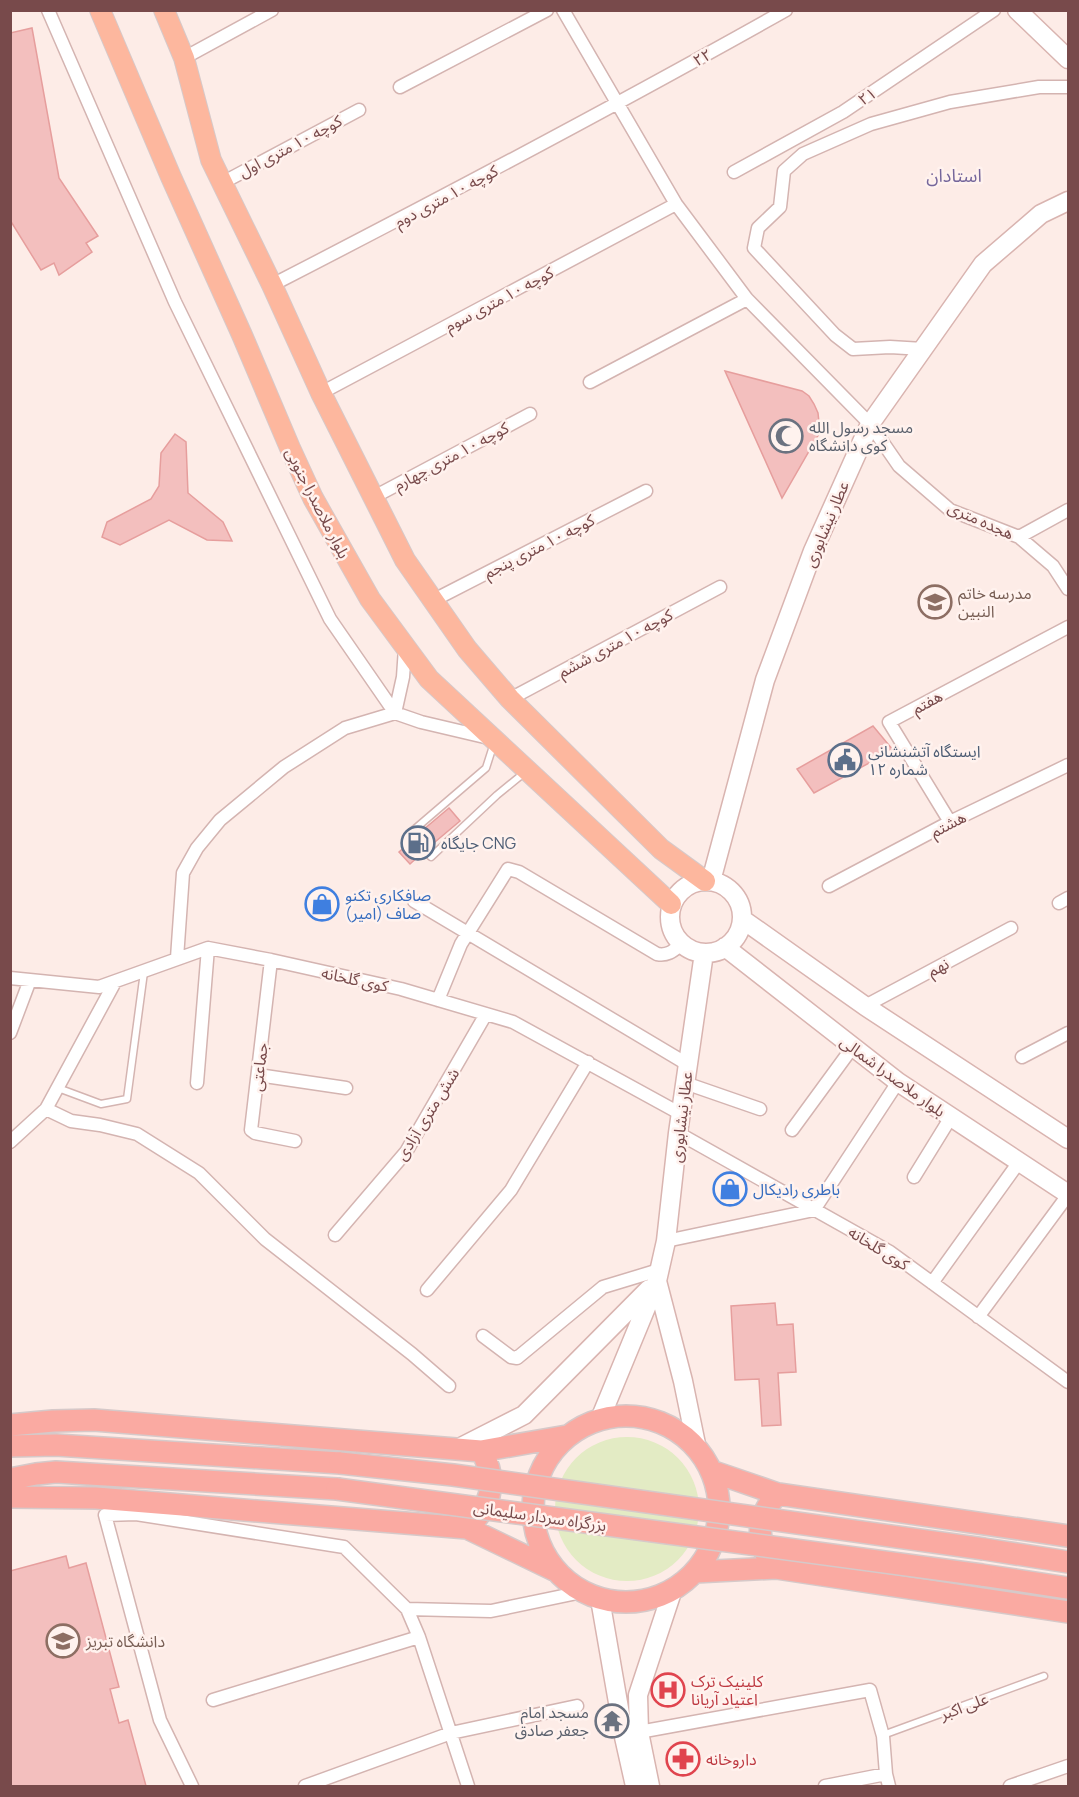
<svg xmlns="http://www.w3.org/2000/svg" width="1079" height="1797" viewBox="0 0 1079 1797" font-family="Manrope,'Noto Sans Arabic',sans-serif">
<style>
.green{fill:#e3ebc4}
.building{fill:#f3bfbe;stroke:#e69e9d;stroke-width:1.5}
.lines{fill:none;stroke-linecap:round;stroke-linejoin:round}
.service-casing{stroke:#d4b4b1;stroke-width:9}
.minor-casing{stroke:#d4b4b1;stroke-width:15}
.secondary-casing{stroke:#d9b4b0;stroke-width:21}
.primary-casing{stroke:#d6c9c9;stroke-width:22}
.trunk-casing{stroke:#d6c9c9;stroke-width:24}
.service{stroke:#fff;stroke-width:6}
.minor{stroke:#fff;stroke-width:12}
.secondary{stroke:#fff;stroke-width:18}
.primary{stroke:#fdb79e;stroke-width:20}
.trunk{stroke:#faaaa2;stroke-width:21}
.trunk-bridge-casing{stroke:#d6c9c9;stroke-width:24;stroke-linecap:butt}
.trunk-bridge{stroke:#faaaa2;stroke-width:21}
.labels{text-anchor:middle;stroke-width:5;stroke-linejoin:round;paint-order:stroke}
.street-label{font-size:16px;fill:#784a4b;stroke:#fff2ee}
.worship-label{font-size:16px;fill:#5b616d;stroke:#fff2ee;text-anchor:start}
.education-label{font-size:16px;fill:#785e54;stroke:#fff2ee;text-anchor:start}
.service-label{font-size:16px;fill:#4e5e75;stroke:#fff2ee;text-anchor:start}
.shop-label{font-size:16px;fill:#366cbe;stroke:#fff2ee;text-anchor:start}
.health-label{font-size:16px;fill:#be3a42;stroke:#fff2ee;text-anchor:start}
.neighbourhood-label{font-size:18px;fill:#75669b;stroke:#fff2ee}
</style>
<rect width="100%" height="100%" fill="#fdece7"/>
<path class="green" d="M555 1509a72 72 0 1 1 144 0a72 72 0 1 1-144 0Z"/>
<path class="building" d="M32,28l27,150 39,58 -12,7 6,9 -33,23 -5,-12 -13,7 -31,-50v-187z
M725,371l77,20 7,5 5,8 4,9 2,19 -38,66z
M175,434l11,8 2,51 35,29 9,19 -25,-1 -38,-20 -49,25 -18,-8 5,-15 44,-23 8,-13 2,-33z
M873,726l20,24 -79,43 -17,-24z
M449,808l11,13 -31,26 -12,-12z
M410,842l11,12 -11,10 -11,-12z
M775,1303l2,22 16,-1 3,48 -18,1 3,52 -19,1 -3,-47 -24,1 -4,-74z
M66,1556l3,12 17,-5 33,124 -9,2 9,34 9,-3 18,66h-136v-215z
M689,1749l8,17 -22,7 -5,-21z"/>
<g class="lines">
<g class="service-casing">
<path id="service" d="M494,743l-8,25 -77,66 22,23 66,-62 27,-22
M58,1088l43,16 26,-5 17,-127
M883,1735l161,-59"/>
</g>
<g class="minor-casing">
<path id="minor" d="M48,10l127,292 155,317 65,94 -50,15 -61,39 -64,53 -23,28 -14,25 -6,85
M563,10l113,194 71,95 123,125 29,42 51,44 69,27 34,29 15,23
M184,58l88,-48
M400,87l147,-77
M734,172l109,-60 151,-102
M222,183l137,-73
M272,285c173,-89 345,-180 514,-275
M923,349l-33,-2 -37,2 -18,-14 -81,-87 4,-20 22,-21 4,-36 19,-17 68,-30 79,-22 89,-15h29
M590,382l157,-83
M321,393l355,-189
M372,498l158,-84
M1019,537l49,-27
M432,601l214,-110
M405,648l-2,29 -8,36 26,9 68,16
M510,699l210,-112
M950,822l-61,-100 179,-95
M829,886l121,-64 118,-57
M414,901l273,163
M1059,903l9,-5
M271,960l-20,170 4,3 40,8
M10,978l89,9 109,-39 63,12 130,29 112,33 168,92
M438,1000l23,-56 47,-75 11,3 138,82c11,2 16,-3 25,-10
M865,1006l146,-78
M10,1033l20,-53
M1022,1057l46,-24
M258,1075l88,13
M197,1083l11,-135
M685,1083l75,26
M46,1109l25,12 29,4 37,9 62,39 66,66 147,115 37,32
M792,1130l60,-82
M678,1133l212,119 178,130
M10,1142l36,-33 69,-127
M914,1177l37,-60
M335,1235l71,-83 80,-138
M666,1241l148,-31 84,-128
M932,1283l87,-121
M427,1290l84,-100 77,-128
M978,1317l90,-122
M483,1336l28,21 6,1 86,-71 56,-17
M407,1609l12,28 49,149
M213,1700l206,-63
M639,1732l231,-42 13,46 3,38 3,12
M192,1786l-32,-66 -55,-205 31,-1 208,33 63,62 84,2 91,-19
M305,1786l146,-53 126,-27
M825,1786l61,-12
M1010,1786l58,-20"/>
</g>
<g class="secondary-casing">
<path id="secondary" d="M1017,10l51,49
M670 917a36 36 0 1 1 72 0a36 36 0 1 1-72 0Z
M711,881l54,-201 48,-129 57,-127 113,-160 58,-50 27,-13
M742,919l123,87 203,133
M725,947l173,135 170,112
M657,1281l26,100 14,68
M600,1419l57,-138 9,-40 12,-108 26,-180
M459,1448l65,-33 125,-126
M600,1599l24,138 11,49
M650,1786l-11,-54 -1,-37 35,-106"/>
</g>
<g class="primary-casing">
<path id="primary" d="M100,10l71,167 71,158 48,113 23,50 57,101 59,80 242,225
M164,10l20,48 27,102 61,125 49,108 84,167 62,89 43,50 151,150 44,32"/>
</g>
<g class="trunk-casing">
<path id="trunk" d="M533 1509a93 93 0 1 1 186 0a93 93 0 1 1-186 0Z
M10,1425l43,-4 41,-1 387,31 86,-15
M10,1446l46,-1 284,18
M711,1471l67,23 290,42
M10,1479l26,-5 20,-2 281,17
M10,1497l86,1 371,30 87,42
M474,1521c20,-21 22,-46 7,-70
M984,1549l84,13
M770,1560c-16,-22 -11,-48 8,-66
M695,1572l81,-4 292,44
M982,1575l86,13"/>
</g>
<use href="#service" class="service"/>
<use href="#minor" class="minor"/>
<use href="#secondary" class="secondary"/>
<use href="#primary" class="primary"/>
<use href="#trunk" class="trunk"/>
<g class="trunk-bridge-casing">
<path id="trunk-bridge" d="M340,1463l113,12 531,74
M337,1489l645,86"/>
</g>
<use href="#trunk-bridge" class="trunk-bridge"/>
</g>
<defs>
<g id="mosque-ring" transform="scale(1.725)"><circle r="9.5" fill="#fff2ee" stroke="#6b7280" stroke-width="1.5"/><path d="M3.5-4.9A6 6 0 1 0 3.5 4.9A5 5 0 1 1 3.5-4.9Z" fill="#6b7280"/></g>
<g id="school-ring" transform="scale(1.725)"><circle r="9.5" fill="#fff2ee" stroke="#8d6e63" stroke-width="1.5"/><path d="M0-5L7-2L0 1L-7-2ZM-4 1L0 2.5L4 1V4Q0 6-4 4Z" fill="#8d6e63"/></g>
<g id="civic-ring" transform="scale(1.725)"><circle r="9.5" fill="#fff2ee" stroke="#5c6f8a" stroke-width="1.5"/><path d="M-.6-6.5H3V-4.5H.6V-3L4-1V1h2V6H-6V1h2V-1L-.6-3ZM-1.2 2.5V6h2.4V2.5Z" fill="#5c6f8a"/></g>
<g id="fuel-ring" transform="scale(1.725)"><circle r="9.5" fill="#fff2ee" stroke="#5c6f8a" stroke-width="1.5"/><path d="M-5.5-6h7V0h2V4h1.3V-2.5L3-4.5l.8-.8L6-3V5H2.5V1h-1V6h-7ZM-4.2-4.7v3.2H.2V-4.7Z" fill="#5c6f8a"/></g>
<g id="shop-ring" transform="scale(1.725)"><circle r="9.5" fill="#fff2ee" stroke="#3f7fe0" stroke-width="1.5"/><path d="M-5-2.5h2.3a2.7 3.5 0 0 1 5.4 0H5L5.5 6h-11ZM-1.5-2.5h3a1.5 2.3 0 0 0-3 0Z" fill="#3f7fe0"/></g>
<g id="university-ring" transform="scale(1.725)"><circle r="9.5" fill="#fff2ee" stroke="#8d6e63" stroke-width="1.5"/><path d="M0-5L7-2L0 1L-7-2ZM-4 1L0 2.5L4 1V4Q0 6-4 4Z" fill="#8d6e63"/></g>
<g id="hospital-ring" transform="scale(1.725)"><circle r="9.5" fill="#fff2ee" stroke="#e0444e" stroke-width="1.5"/><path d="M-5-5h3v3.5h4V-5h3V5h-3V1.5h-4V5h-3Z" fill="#e0444e"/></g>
<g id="temple-ring" transform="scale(1.725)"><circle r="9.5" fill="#fff2ee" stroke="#6b7280" stroke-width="1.5"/><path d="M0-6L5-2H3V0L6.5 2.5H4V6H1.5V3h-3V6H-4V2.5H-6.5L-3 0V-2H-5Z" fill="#6b7280"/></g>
<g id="pharmacy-ring" transform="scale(1.725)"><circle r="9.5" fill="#fff2ee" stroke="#e0444e" stroke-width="1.5"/><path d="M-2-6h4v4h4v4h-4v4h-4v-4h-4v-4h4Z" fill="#e0444e"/></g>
</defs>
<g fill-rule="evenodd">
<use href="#mosque-ring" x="786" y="436"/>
<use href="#school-ring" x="935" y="602"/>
<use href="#civic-ring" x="845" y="760"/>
<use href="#fuel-ring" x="418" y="843"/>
<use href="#shop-ring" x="322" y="904"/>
<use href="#shop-ring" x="730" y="1189"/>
<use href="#university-ring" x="63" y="1641"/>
<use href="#hospital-ring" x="668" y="1690"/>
<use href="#temple-ring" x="612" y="1721"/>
<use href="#pharmacy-ring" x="683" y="1759"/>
</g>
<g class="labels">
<g class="street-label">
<text transform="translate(702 57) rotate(-29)" y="6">۲۲</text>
<text transform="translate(867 96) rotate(-34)" y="6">۲۱</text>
<text transform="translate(290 146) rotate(-28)" y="6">کوچه ۱۰ متری اول</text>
<text transform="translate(446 196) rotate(-28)" y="6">کوچه ۱۰ متری دوم</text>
<text transform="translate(499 299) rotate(-28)" y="6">کوچه ۱۰ متری سوم</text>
<text transform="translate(451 456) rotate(-28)" y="6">کوچه ۱۰ متری چهارم</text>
<text transform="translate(318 503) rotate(63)" y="6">بلوار ملاصدرا جنوبی</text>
<text transform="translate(981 520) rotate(24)" y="6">هجده متری</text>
<text transform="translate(826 524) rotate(-67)" y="6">عطار نیشابوری</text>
<text transform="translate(539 546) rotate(-27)" y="6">کوچه ۱۰ متری پنجم</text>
<text transform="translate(615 643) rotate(-28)" y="6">کوچه ۱۰ متری ششم</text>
<text transform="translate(927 702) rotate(-28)" y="6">هفتم</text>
<text transform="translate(948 824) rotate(-27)" y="6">هشتم</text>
<text transform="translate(938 967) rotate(-28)" y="6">نهم</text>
<text transform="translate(355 979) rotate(12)" y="6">کوی گلخانه</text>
<text transform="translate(259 1067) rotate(-83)" y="6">جماعتی</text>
<text transform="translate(893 1076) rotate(36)" y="6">بلوار ملاصدرا شمالی</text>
<text transform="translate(427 1114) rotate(-58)" y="6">شش متری آزادی</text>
<text transform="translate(681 1117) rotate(-83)" y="6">عطار نیشابوری</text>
<text transform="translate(879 1248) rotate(32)" y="6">کوی گلخانه</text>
<text transform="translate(540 1516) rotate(8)" y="6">بزرگراه سردار سلیمانی</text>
<text transform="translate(964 1706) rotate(-20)" y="6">علی اکبر</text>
</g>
<g class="worship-label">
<text x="809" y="433">مسجد رسول الله<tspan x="809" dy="18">کوی دانشگاه</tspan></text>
<text x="589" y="1718" text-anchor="end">مسجد امام<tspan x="589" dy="18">جعفر صادق</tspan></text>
</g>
<g class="education-label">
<text x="958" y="599">مدرسه خاتم<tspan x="958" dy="18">النبین</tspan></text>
<text x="86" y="1647">دانشگاه تبریز</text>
</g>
<g class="service-label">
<text x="868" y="757">ایستگاه آتشنشانی<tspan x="868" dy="18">شماره ۱۲</tspan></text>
<text x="441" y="849">جایگاه CNG</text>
</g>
<g class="shop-label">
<text x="345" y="901">صافکاری تکنو<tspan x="345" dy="18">صاف (امیر)</tspan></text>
<text x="753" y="1195">باطری رادیکال</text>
</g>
<g class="health-label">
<text x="691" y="1687">کلینیک ترک<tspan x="691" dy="18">اعتیاد آریانا</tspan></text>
<text x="706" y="1765">داروخانه</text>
</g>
<g class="neighbourhood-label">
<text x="954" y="182">استادان</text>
</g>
</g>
<rect width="1079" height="1797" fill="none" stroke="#784a4b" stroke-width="24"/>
</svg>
